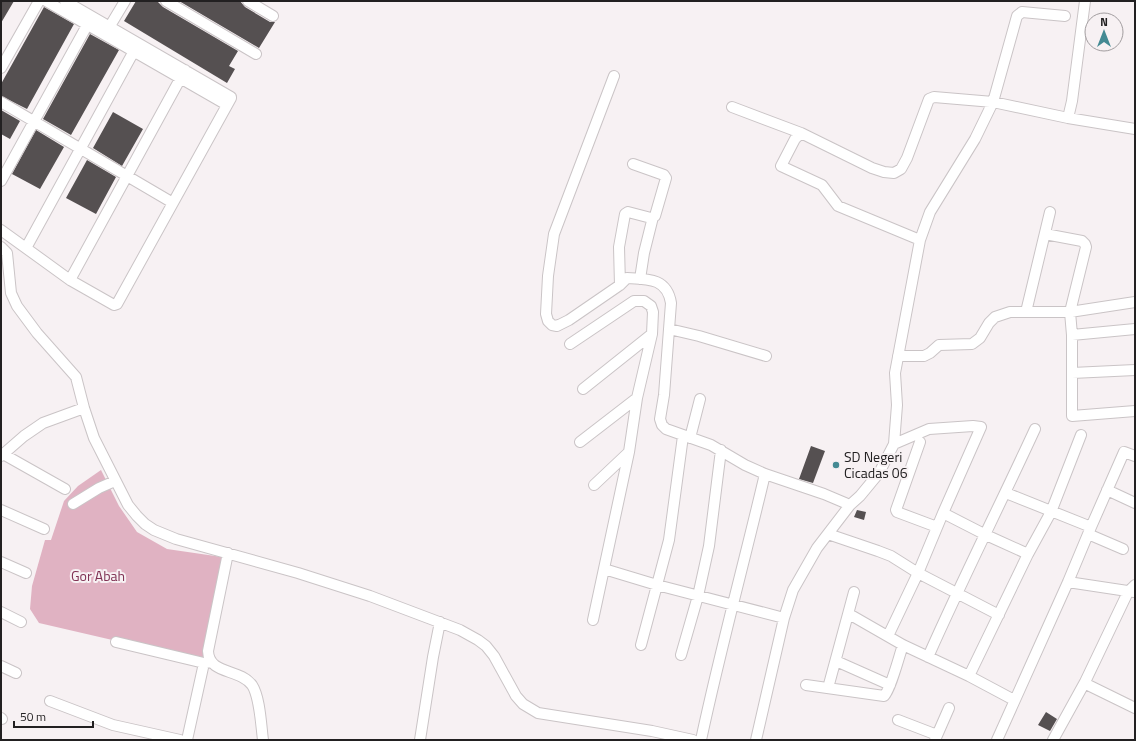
<svg xmlns="http://www.w3.org/2000/svg" width="1136" height="741" viewBox="0 0 1136 741" font-family="'Titillium Web',sans-serif">
<style>
.green{fill:#e0b2c2}
.building{fill:#555051}
.lines{fill:none;stroke-linecap:round;stroke-linejoin:round}
.minor-casing{stroke:#cac4c6;stroke-width:12}
.minor{stroke:#fff;stroke-width:10}
.poi-dot{fill:#448a93;stroke:#f7f1f3;stroke-width:1.5}
.labels{text-anchor:middle;stroke-width:4;stroke-linejoin:round;paint-order:stroke}
.poi-label{font-size:14px;fill:#222021;stroke:#f7f1f3;text-anchor:start}
.park-label{font-size:14px;fill:#7f3153;stroke:#f7f1f3}
</style>
<rect width="100%" height="100%" fill="#f7f1f3"/>
<path class="green" d="M101,470l18,36 18,26 30,17 55,8 -19,104 -164,-38 -9,-14 2,-23 13,-46h6l13,-39 14,-15z"/>
<path class="building" d="M1,1h13l-13,22z
M136,1h21l6,6 75,44 -9,15 6,3 -8,14 -103,-62z
M179,1h61l5,6 25,15h5l-16,26z
M44,7l30,17 -47,85 -26,-13v-12z
M90,34l29,16 -48,85 -28,-16z
M1,110l19,11 -10,18 -9,-5z
M113,112l30,17 -21,37 -29,-18z
M36,130l28,17 -24,42 -28,-15z
M87,160l29,17 -20,37 -30,-16z
M811,446l14,5 -12,32 -14,-4z
M857,510l9,2 -2,8 -10,-3z
M1046,712l11,7 -7,12 -12,-6z"/>
<g class="lines">
<g class="minor-casing">
<path id="minor" d="M46,1l181,104
M166,1l90,53
M248,1l25,15
M107,31l18,-30
M1,68l38,-67
M614,76l-60,158 -6,42 -2,38 2,7 4,4 5,1 12,-6 51,-35 7,-7c21,1 40,0 44,25l-7,92 -4,24 2,6 4,4 45,16 34,20 20,9 59,20 26,11
M1,102l172,101
M732,107l69,26 71,35 12,4 10,1 7,-4 6,-11 22,-59 5,-2 59,5 24,-86 5,-4 43,4
M1068,118l4,-17 13,-100
M801,133l-6,6 -14,27 41,19 16,21 82,34
M1,181l89,-161
M1,230l69,50 44,25 3,-1 114,-206v-1l-166,-96
M1045,234l37,7 3,3 1,3 -16,65 2,23v81l63,-5
M1,247l6,6 4,40 6,13 20,27 39,44 8,31 10,30 34,67 9,11 8,8 9,6 22,9 122,34 72,23 90,34 18,10 8,6 8,10 22,40 7,8 15,9 114,18 41,9
M26,248l108,-197
M640,279l4,-26 9,-36
M70,280l115,-210
M620,285l-1,-38 6,-33 3,-2 23,6 4,-2 11,-38 -2,-3 -31,-11
M1026,312l24,-100
M669,329l30,7 67,20
M1072,335l63,-6
M570,344l64,-43h10l7,5 2,6 -1,22 -15,64 -8,54 -36,168
M898,356h26l6,-3 9,-8 33,-1 8,-6 9,-15 6,-6 15,-5h60l65,-10
M1072,373l63,-3
M583,389l69,-55
M690,438l10,-39
M580,442l57,-44
M920,442l-24,68 1,2 40,15
M3,454l62,35
M1,456l23,-20 19,-13 41,-15
M594,485l35,-33
M1107,490l28,13
M1006,493l85,34
M73,504l26,-16 16,-7
M1,510l43,19
M943,513l43,22 42,19
M828,534l50,17 13,5 27,17 81,42
M1088,534l35,15
M228,553l-20,98c1,24 31,17 44,34 8,12 9,40 11,55
M1,562l25,11
M604,569l53,16 127,33
M1068,582l66,10
M1135,585l-7,7 -43,90 3,3 47,23
M1,612l20,10
M849,614l54,31 66,31 45,24
M888,636l30,-63 25,-60 38,-86 -8,-1 -44,3 -35,15
M116,642l88,21 7,-1
M641,645l28,-105 14,-104
M681,655l17,-59 11,-50 12,-96
M928,657c34,-77 72,-152 107,-228
M836,661l54,24
M1,666l15,7
M969,676l59,-122 23,-42 30,-77
M806,685l78,11c7,-7 15,-40 19,-51
M828,688l26,-96
M50,701l63,24 67,15
M1,718l1,1
M898,720l39,15
M187,740l17,-77
M420,740l13,-83 7,-35
M701,740c19,-89 43,-177 64,-266
M756,740l28,-122 9,-28 24,-42 33,-43 10,-9 19,-23 15,-29 3,-39 -2,-32 25,-133 10,-28 45,-73 18,-37 75,16 67,11
M935,740l14,-32
M997,740l71,-158 23,-55 33,-75 11,4
M1053,740l32,-58"/>
</g>
<use href="#minor" class="minor"/>
</g>
<circle class="poi-dot" cx="836" cy="465" r="4"/>
<g class="labels">
<g class="poi-label">
<text x="844" y="462">SD Negeri<tspan x="844" dy="16">Cicadas 06</tspan></text>
</g>
<g class="park-label">
<text x="98" y="581">Gor Abah</text>
</g>
</g>
<rect width="1136" height="741" fill="none" stroke="#222021" stroke-width="4"/>
<g transform="translate(1104 32)"><circle r="19" fill="#f7f1f3" stroke="#a29d9f"/>
<path d="M0-3L7 15L0 10L-7 15Z" fill="#448a93"/>
<text y="-6" font-size="11" font-weight="bold" text-anchor="middle" fill="#222021">N</text>
</g>
<path d="M14 721v6h79v-6" fill="none" stroke="#222021" stroke-width="2"/>
<text x="20" y="721" font-size="12" fill="#222021" stroke="#f7f1f3" stroke-width="3" paint-order="stroke">50 m</text>
</svg>
